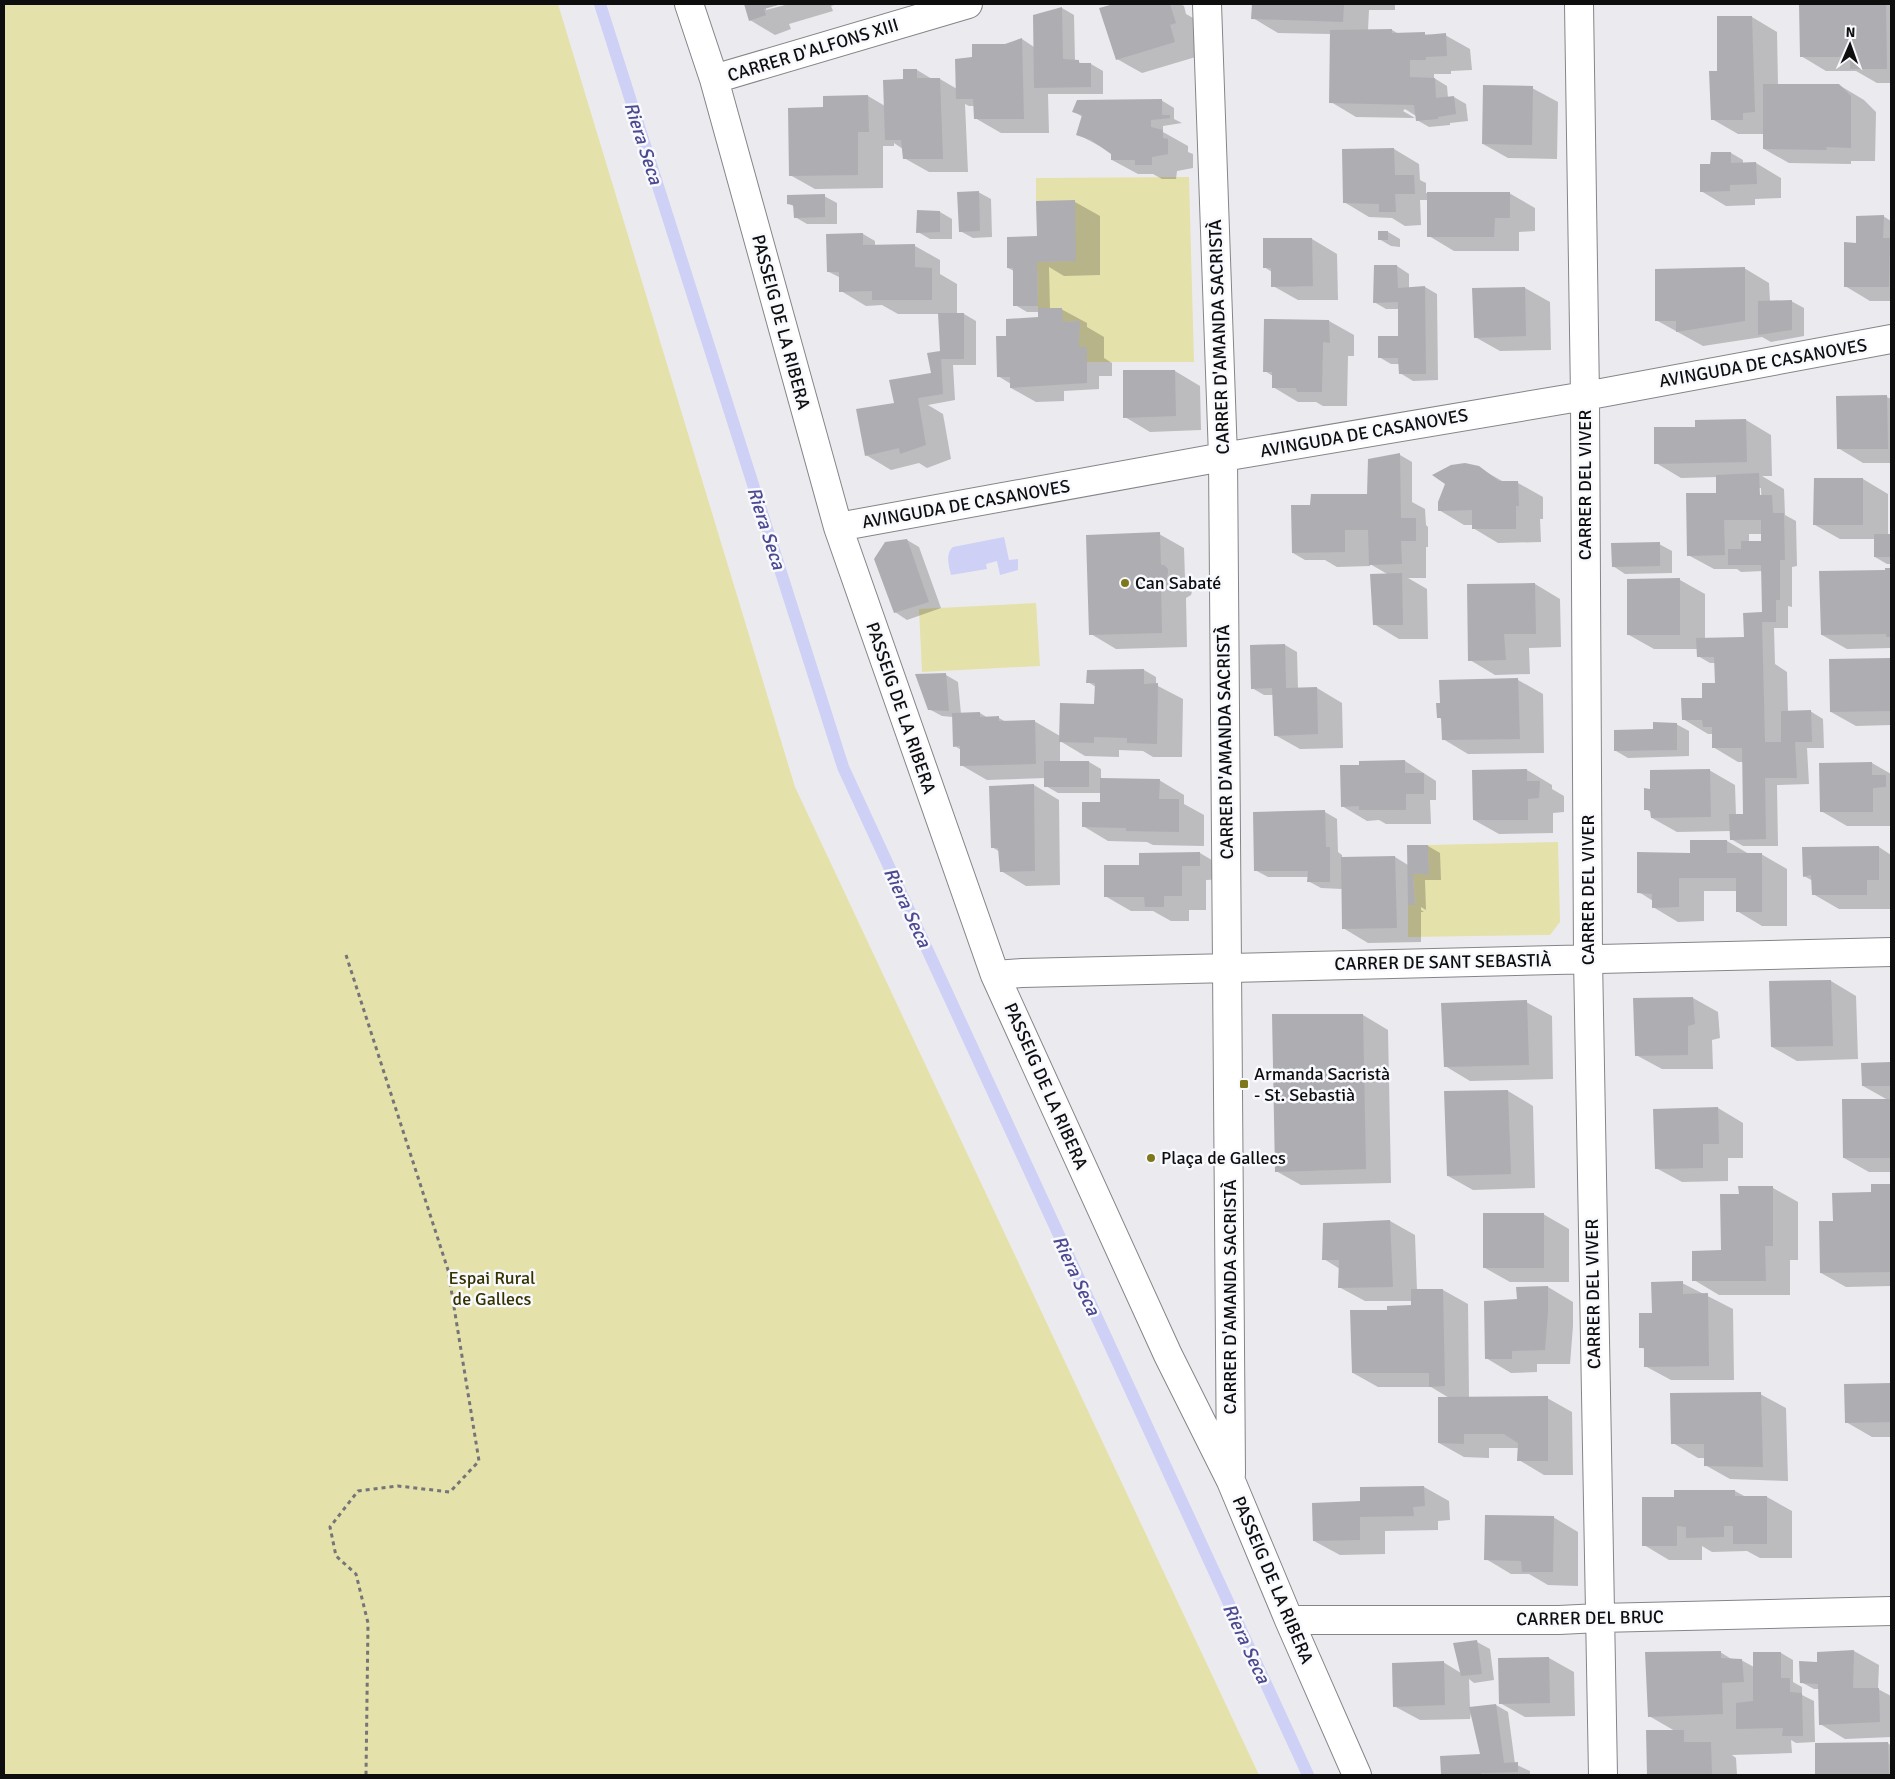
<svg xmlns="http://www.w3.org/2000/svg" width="1895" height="1779" viewBox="0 0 1895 1779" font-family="Signika,sans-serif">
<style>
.green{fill:#e4e1aa}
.water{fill:#ced0f5}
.shadow{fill:#0003;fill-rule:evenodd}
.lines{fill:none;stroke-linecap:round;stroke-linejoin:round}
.stream{stroke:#ced0f5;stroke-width:12}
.building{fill:#aeaeb2}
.minor-casing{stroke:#858589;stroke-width:30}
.path{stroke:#757578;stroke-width:3;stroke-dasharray:4 4;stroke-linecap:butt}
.minor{stroke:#fff;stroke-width:28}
.poi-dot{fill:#7e781d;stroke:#f8f9fd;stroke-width:2}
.labels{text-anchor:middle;stroke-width:5;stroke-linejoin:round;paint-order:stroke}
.street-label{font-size:18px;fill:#0e0e0f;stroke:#f8f9fd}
.poi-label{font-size:18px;fill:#0e0e0f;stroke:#f8f9fd;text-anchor:start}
.park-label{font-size:18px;fill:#363200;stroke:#f8f9fd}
.water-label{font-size:19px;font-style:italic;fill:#4d4991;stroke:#f8f9fd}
</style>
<rect width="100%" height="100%" fill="#ebebef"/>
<path class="green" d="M4,4h554l237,783 464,988h-1255z
M1189,177l5,185h-107v-15h-8v-26l-16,1 -2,-14h-23l-1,-46 38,-1v-60h-39v-23z
M1036,603l4,63 -118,6 -3,-63z
M1558,842l2,80 -10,13 -142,2v-32h7l-2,-31 16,-1 -1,-28z"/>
<path class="water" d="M1004,537l5,23 9,-1v11l-18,5 -3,-14 -11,3 1,5 -36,6c-2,-10 -6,-21 2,-28z"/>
<path class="shadow" d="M745,4h35l-14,4v2l23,-6h48l-6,2 2,5 -44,13 2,5 -16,6 -25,-15z
M1118,4h62l4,2 2,8 9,5 6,18 -7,2 5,17 -57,17 -25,-14 -17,-50z
M1253,4h142v6h-26l-1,20h24l7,4 46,1 25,14 2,21 -21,1v3h-17v4l13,8 1,12 6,-1 12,7 2,17 -18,2v2l-21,2 -12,-7 -1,-4 -11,-7 -2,2 12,7 -59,-1 -25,-15v-68l-53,-1 -25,-15z
M1800,4h88l3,2v77h-14l-21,-12h-30l-25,-15z
M1062,8l12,7 1,46 9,3h7l12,7v23h-55l1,39h-48l-26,-15v-12h-6l-4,-2 3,68h-39l-25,-14 -1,-9 -9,-6v3h-11v42l-68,1 -25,-14 34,-67 44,-12 17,10 20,-25 12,-11 15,9h8l17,10 15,-30 50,-20 12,8z
M1752,17l25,15 1,53h61l25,15 12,12 -1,49h-24v3l-62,-1 -25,-14v-15h-26l-26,-15 6,-47z
M1532,88l26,14 -1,57 -49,-1 -25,-14z
M1161,100l13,8v11l8,4 -19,3v6l25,14v6l5,2v14l-16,3 -1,8h-14l-9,-5h-15l-26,-14v-7l-3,-2 -32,-17 6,-17 -9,-5z
M1394,149l25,15 1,16 6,3v10h83l26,15v23l-16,1v19h-65l-25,-15v-36h-9l1,25 -16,1 -13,-8 -23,-1 -25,-15z
M1731,153l12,7v4l13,-1 25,15v20l-26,1v6l-29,1 -25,-15 10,-26z
M978,192l13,7 1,38 -19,1 -13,-7z
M824,196l13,7v21h-30l-12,-7v-10l-7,-4z
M1075,202l25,14v59l-36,1 -15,-9 1,42h11l26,14v4l17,10v21l8,5v13h-13v13l-35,2v10l-28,1 -25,-14v-4l-13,-8 10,-39 31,-19v-6h-12l-12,-7 -1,-34 -6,-3 28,-30z
M940,212l12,7v20h-22l-12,-7z
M1883,216l8,5v80h-21l-25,-15 12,-42z
M1388,232l12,7v8l-9,-1 -12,-7z
M863,234l12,7v5h40l25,14v14l17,10v30h7l12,7v44h-23l2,35 -27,5 15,9 8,45 -24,9 -8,-5 -28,7 -25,-15 30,-52 36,-29 9,-21 -2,-39h-41l-16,-9 -16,1 -25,-15v-13l-12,-6 -1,-37z
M1312,239l25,15 1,46h-40l-25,-14 -1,-14 -8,-5z
M1397,266l12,8v14l16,-1 12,7 1,86 -25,1 -13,-8v-9h-9l-12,-7 21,-19 -1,-29h-13l-12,-7z
M1744,268l25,15 1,19 21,-1 13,7v28l-33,6 -9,-5 -59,9 -47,-26z
M1525,288l25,14 1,48 -51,1 -25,-14z
M1329,321l25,14v21h-6l-1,50h-24l-7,-4h-18l-25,-15v-11l-8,-5z
M1124,371h51l25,15 1,44 -51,2 -25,-15z
M1887,397l4,2v64h-28l-25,-15z
M1746,420l25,15 1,41h-10l22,13 1,26 11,6 1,45 -5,1v40l-4,-1v22h-14l1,36 12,8 1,40 22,-1 13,8 1,29h-17l2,36 -32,1 1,61h-35l-12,-7v-8l-54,1 -25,-14v-5l-6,-4 5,-19 58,-20 26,15 1,31 8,-1 -1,-53h-5l-25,-15v-13h-5l-25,-15 34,-35 -1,-21h-6l-12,-7v-7h-44l-25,-14 51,-55 25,14v45l40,-1 18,-24v-43l-22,1 -4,-3h-23l-26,-14 29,-61v-17l-36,1 -25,-15 40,-35v-7zM1758,488h3l1,22zM1749,534h13v8h-13z
M1400,455l12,7v40l13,7 1,16 2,2v20h-2v31h-18l19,11 1,50h-29l-25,-15 15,-49 -19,-11v2l-33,1 -12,-7h-20l-12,-7 17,-47 59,-11z
M1486,472l18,10 14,1 25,14v22h-3l1,23 -43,1 -25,-15v-3h-9l-25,-15 7,-26z
M1815,479h48l25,15v41h3v29h-4l-12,-7v-18h-35l-25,-14z
M1159,534l25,14 1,31 8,6v3l-2,7 -5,3 1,49 -71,2 -25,-15z
M907,540l12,7 22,61 -34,12 -12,-8z
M1659,544l13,7v22l-47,1 -12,-8z
M1886,569h5v79l-44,1 -25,-14 65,-64z
M1535,584l25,15 1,48 -32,1 1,26 -35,1 -25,-15z
M1285,645l12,7 1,37 19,-1 25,15 1,45 -43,1 -25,-14 -1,-40h-10l-12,-7z
M1830,660h61v65l-35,1 -25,-14z
M1144,670l12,7v8l27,14 -1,58h-29l-10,-6 -24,-1v7l-34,-1 -25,-15v21h29l12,7v10l58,1 25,15v9l20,11v31l-51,-1 -6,-3 -39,-1 -25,-15 18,-23v-10h-43l-12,-7v-8l-59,2 -26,-15v-15l-6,-4 -2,-29 -11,-1 -13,-7 17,-34 12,7 3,32 19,-1 8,5h11l7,4 28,-1 26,15 35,-31 1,-18 -8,-5z
M1518,680l25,14 1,59 -76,1 -25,-15 -1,-20 -4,-2z
M1676,724l13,7v25l-61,2 -12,-7 38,-21z
M1405,761l31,20v19h-6l1,24h-45l-7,-4 -12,1 -25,-15 18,-40z
M1872,763l19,11v52h-44l-26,-15z
M1527,770l25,15v4l12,7v16l-11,1v20l-54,1 -25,-14z
M1034,785l25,15 1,85 -34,1 -25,-15 -1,-19 -8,-5z
M1325,812l12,7 1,33 4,3v3l53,-1 13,8v-19h20l12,7 1,27h-16l1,30 -5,-3v3l3,2h-3v30l-53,1 -25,-15 -1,-39 -21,-1 -13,-7 1,-4h-41l-13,-7 -1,-57z
M1727,841l22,13h12l26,15v57h-25l-25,-15v-20h-33v30l-26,1 -25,-15v-6l-14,-9 52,-38z
M1879,847l12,8v54h-52l-26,-15v-13l-9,-5z
M1200,853l25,15v11l-19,1v30h-17v11h-18l-18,-10h-22l-26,-15 35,-30v-12z
M1831,981l25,15 2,63 -61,2 -25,-14z
M1693,998l25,14 2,26 -8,2 1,29h-51l-26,-14z
M1526,1002l26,14 1,63 -83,2 -25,-15z
M1363,1015l25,15 3,153 -90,2 -25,-14z
M1891,1063v109h-22l-25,-14 44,-58 -25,-14v-22z
M1508,1091l25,15 2,82 -62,2 -25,-14z
M1718,1108l25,15v35h-15v23l-46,1 -26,-14z
M1891,1185v101l-45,1 -25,-14 13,-51 39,-28v-8z
M1773,1188l25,14v58h-8v35h-71l-25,-15 28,-29 18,-56z
M1543,1214l26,15v53h-59l-25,-14z
M1390,1221l25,14 2,56 26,-1 25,14 1,94h78l25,14 1,63h-29l-25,-15v-12h-30v10l-25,-1 -25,-14 12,-44 -20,-12h-53l-25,-14 35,-61 25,-6v-5h-48l-26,-14 1,-18 -16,-10z
M1682,1283l51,26 1,71h-63l-26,-14v-17l-5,-2 13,-33z
M1548,1287l25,15v24l-3,38h-33v8l-26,1 -25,-15 32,-58v-12z
M1846,1385h45v52h-19l-26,-15z
M1760,1394l26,14 2,73 -58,-2 -25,-14v-7h-7l-25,-15z
M1424,1487l25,14 1,19 -12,1v9l-53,1v23l-45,1 -26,-14 47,-39v-13z
M1735,1491l11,6h21l25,14v47h-32l-13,-7 -35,1 -10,-6v14h-33l-25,-15 31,-47v-6z
M1553,1517l25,15v54l-30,-1 -19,-11h-18l-25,-15z
M1477,1642l13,7 4,31 -20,3 -5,-4 1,29 26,-3 12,7 7,52 15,7v4h-84l-4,-2 39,-17 -10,-44 -1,7 -50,1 -26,-14 49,-44 18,11z
M1854,1651l25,14 -1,24 13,7v41l-46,2 -25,-15 -1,-35h-5l-13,-7 17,-18z
M1720,1652l13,8h8l13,7 27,-14 12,7v22l9,5v8l12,6 1,41 -19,1 -5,-3 1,13 -60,2 4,3 1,17h-88l-1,-43 27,-1 -26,-15z
M1549,1658l25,14 1,44 -50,1 -25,-14z
M1888,1743l3,3v29h-75v-31z"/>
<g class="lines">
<path class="stream" d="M600,4l243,763 465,1008"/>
</g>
<path class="building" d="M744,4h38l-18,5 2,6 -17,6z
M1114,4h56l6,19 -6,2 5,17 -59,18 -17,-52z
M1252,4h92l-1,18 -92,-3z
M1799,4h87l1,65h-37v-12h-50z
M1062,7l1,52 16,1v3h12v24l-57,1 -1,-73z
M1717,16h35l3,96 -12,1v7h-32l-2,-49h8z
M1392,29v4l33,-1v3l21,-2 1,23 -21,1v3h-16v17l25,1 1,20 18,-2 2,18 -18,3v2l-22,2 -2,-16 -85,-2 1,-73z
M1022,38l2,81h-50l-1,-20h-17l-1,-40 17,-2v-13h33z
M903,69h14v9h23l3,81h-40l-2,-19h-16l-2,-60 20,-1z
M1763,84h76l12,12v52l-25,-1 1,3 -64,-1z
M1483,85l50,1 -1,59 -50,-1z
M868,95l1,37h-11v43l-69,1 -1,-68 35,-1v-11z
M1162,99v16h8v3l-19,2v7l12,3v8l5,1v15l-16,3v8h-17v-5h-24v-6l-20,-14 -15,-5 6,-20 -10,-3 5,-12z
M1394,148l1,27h19l1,19h-20l1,18h-17v-8l-36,-1 -1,-54z
M1711,152h20v11l25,-1 1,22 -27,1v6l-30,1v-28h10z
M979,191l1,40 -21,1 -2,-40z
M1427,192h83v26h-15l-1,19h-67z
M825,194v23l-31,1 -1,-13 -6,-1v-9z
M1075,200l1,61 -39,1 1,44h-25v-38h-6v-31l30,-1 -1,-35z
M917,210l23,1v21l-24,1z
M1884,215l-1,23h7l-1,49h-45v-45l12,1v-27z
M1378,231h10v9h-10z
M863,233v12l52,-1v23l17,1v32h-60v-9l-33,1v-20h-12l-1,-38z
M1263,238h49l1,48 -42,1v-19h-8z
M1374,265h23l1,23 27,-2 1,88h-27l-1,-16h-20v-22h20v-34l-25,1z
M1745,267v54l-69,11v-11h-21v-52z
M1525,287l1,49 -52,2 -2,-50z
M1792,300v30l-34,5v-34z
M1038,308h24l1,14 17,-1 -1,26h8v36l-77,5v-11h-13l-1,-41h10v-17l32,-2z
M938,313h26v46h-23l2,35 -25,4 8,47 -26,9 -1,-6 -34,8 -9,-47 38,-6 -5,-23 42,-7 -4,-20 13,-2z
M1264,319l65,1 1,23 -7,-1 -1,50h-25l-1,-4h-24v-16h-9z
M1123,370h52l1,46 -53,2z
M1887,395l1,54h-51l-1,-53z
M1746,419l1,43 -93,2v-37h41v-7z
M1400,453l1,65h15v23h-15l1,23 -33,1 -1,-35h-23v22l-53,1 -1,-48h19l1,-11h56l1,-35z
M1465,463l14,3 20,15h19l1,25h-3v23h-44v-19l-34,1v-9l7,-18 -13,-9 19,-10z
M1759,473l1,22h12l1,18h11l1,47h-5v40h-4v22h-14l3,120h16v-31l30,-1 1,32h-17l2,36h-32l1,61 -36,1 -1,-26h14l-1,-66h-30v-21h-9l-1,-7h-20l-1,-22h21v-15h13l-1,-26h-17l-1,-19 48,-1 -1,-24 19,-1 -1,-47h-33v-16h13v-8h20v-21h-37l1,35 -38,1 -1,-63h30v-18z
M1814,478h49v47h-50z
M1160,532l1,33h3l4,4v4l-2,8 -5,3 1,49 -73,2 -3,-100z
M1874,534h17v23h-17z
M907,539l22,63 -35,11 -20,-54 11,-17z
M1660,542v24l-48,1 -1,-24z
M1885,568h6v69h-5v-3l-65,1 -2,-64 66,-1z
M1402,573l1,52h-30l-3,-51z
M1680,578v57h-53v-56z
M1535,583l1,51h-32l2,26 -38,1 -1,-77z
M1285,644l1,44 31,-1 1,47 -44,2 -2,-48 -21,1 -1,-44z
M1891,658v53l-61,1 -1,-53z
M1144,669v15l14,-1 -1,61 -30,-1v-5l-33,-1v6l-35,-1 1,-39 34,1 1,-21h-9l1,-13z
M946,673l3,38 -21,-1 -13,-36z
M1518,678l2,61 -78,1 -1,-22h-4l-1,-15h4l-1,-23z
M980,712v5l19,-1v5l36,-1 1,44 -76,2v-20l-7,1 -1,-34z
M1653,722l24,1v27l-63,1v-21l39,-1z
M1405,760v13h19v21h-18v16h-47v-4l-18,1 -1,-42h19v-4z
M1044,761h45v26h-45z
M1872,762v13h14v12l-13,1v24h-53l-1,-49z
M1527,769v12h13l-1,17 -11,1v21h-55l-1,-50z
M1710,769l1,48 -60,1 -1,-8h-6v-22l6,1v-19z
M1100,778l60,1 -1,20h20v33l-53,-1v-3l-44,-1v-25h18z
M1034,784l1,87 -35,1 -2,-24h-7l-2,-62z
M1325,810l1,37h4v35h-23l1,-11h-54l-1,-59z
M1690,840h37v13h35v59h-26v-34h-57v29l-27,1v-14l-15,-1v-41l53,1z
M1407,845h21l1,29h-16l2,31h-7z
M1879,846v34h-12v15h-55l-1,-20 -8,2 -1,-30z
M1200,852v14h-18v30h-18v11h-19l-1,-10h-40v-32h35v-12z
M1395,856l2,72 -55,1 -1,-72z
M1831,980l2,66 -62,1 -2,-66z
M1693,997l2,27 -7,2v29l-53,1 -2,-58z
M1527,1000l2,65 -85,2 -3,-64z
M1272,1014h91l3,155 -91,3z
M1891,1062v24h-29l-1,-23z
M1508,1090l3,84 -64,2 -3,-85z
M1842,1099h49v59h-48z
M1718,1107l1,37h-16v24l-48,1 -2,-60z
M1871,1184h20v88l-71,1 -1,-52h14l-1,-28 39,-1z
M1738,1186h35v60h-8l1,35h-74v-30l29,-1 -1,-56h19z
M1483,1213h61v55h-61z
M1390,1220l3,67 -55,1 1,-28h-17l1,-37z
M1683,1281v13l25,-1 1,73 -65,1v-19h-5v-35h13l-1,-31z
M1548,1286v25l-3,39 -33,1v8h-27l-1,-58 33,-2 -1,-12z
M1411,1289h32l2,97 -16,1v-14h-77l-2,-63h37v-4l24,-1z
M1891,1383v39l-46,1 -1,-39z
M1761,1392l2,75 -59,-1v-22h-33l-1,-51z
M1548,1396v65h-31l1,-18 -14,-9h-40v10l-26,-1v-46z
M1424,1486l1,20 -12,1 1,9 -54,1v23l-47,1 -1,-38 48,-2v-14z
M1674,1490h61v6h32v48h-34v-18h-9v11l-38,1v-11l-9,-1v20h-35v-49h32z
M1485,1515l69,1 -1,56h-31l-1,-11 -37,-1z
M1477,1640l5,34 -21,2 -8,-33z
M1854,1650l-1,38h26l1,34 -61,3 -1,-41 -18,-1 -1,-22 18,1v-10z
M1721,1651v7l21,1 2,23 -22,1 1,31 -75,3 -3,-65z
M1753,1652h28v26h9v14l12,1 1,43h-21l1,-8 -47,1v-26l17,-2z
M1549,1657l1,46 -51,1 -1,-46z
M1444,1661l1,44 -52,2 -1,-44z
M1496,1704l8,59 14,-1v10l-34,1h-3v2l-40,-1 -1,-18 40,-2 -11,-47z
M1646,1730h38v12h27l1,33h-65z
M1888,1742l1,33h-74v-32z"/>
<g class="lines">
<g class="minor-casing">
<path id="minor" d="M689,4l25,75 124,448 157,448 173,380 63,126 58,139 68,155
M1207,4l16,453 8,1017
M1579,4l6,392 3,562 15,817
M714,79l254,-75
M838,527l385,-70 362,-61 306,-57
M995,975l27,-2 869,-21
M1289,1620h270l40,-2 292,-7"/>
</g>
<path class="path" d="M346,955l102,315 31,191 -29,31 -52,-6 -40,5 -28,36 6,29 20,18 12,49 -2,152"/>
<use href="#minor" class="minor"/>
</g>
<g class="poi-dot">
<circle cx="1125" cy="583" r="5"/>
<rect x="1239" y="1079" width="10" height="10" rx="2.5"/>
<circle cx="1151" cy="1158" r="5"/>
</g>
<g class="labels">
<g class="street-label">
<text transform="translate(813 50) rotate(-17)" y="6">CARRER D'ALFONS XIII</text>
<text transform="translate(781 322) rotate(75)" y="6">PASSEIG DE LA RIBERA</text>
<text transform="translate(1219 337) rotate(-92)" y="6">CARRER D'AMANDA SACRISTÀ</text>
<text transform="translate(1763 363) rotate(-10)" y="6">AVINGUDA DE CASANOVES</text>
<text transform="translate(1364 433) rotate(-10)" y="6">AVINGUDA DE CASANOVES</text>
<text transform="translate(1585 485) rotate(-90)" y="6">CARRER DEL VIVER</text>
<text transform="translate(966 504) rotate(-10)" y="6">AVINGUDA DE CASANOVES</text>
<text transform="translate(901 708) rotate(71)" y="6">PASSEIG DE LA RIBERA</text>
<text transform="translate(1225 742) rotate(-91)" y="6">CARRER D'AMANDA SACRISTÀ</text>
<text transform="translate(1588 890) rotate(-90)" y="6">CARRER DEL VIVER</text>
<text transform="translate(1443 962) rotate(-1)" y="6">CARRER DE SANT SEBASTIÀ</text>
<text transform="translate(1046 1086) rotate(66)" y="6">PASSEIG DE LA RIBERA</text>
<text transform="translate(1593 1294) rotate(-91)" y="6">CARRER DEL VIVER</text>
<text transform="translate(1230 1297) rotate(-90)" y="6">CARRER D'AMANDA SACRISTÀ</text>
<text transform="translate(1273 1580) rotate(67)" y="6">PASSEIG DE LA RIBERA</text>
<text transform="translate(1590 1618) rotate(-1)" y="6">CARRER DEL BRUC</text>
</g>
<g class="poi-label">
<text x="1135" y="589">Can Sabaté</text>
<text x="1254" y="1080">Armanda Sacristà<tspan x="1254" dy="21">- St. Sebastià</tspan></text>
<text x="1161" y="1164">Plaça de Gallecs</text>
</g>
<g class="park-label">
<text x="492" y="1284">Espai Rural<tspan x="492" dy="21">de Gallecs</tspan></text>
</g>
<g class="water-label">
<text transform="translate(644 143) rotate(72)" y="7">Riera Seca</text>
<text transform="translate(767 528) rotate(72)" y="7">Riera Seca</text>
<text transform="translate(908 907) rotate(65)" y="7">Riera Seca</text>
<text transform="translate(1077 1275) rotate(65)" y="7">Riera Seca</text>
<text transform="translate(1247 1643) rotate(65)" y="7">Riera Seca</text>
</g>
</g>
<rect width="1895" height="1779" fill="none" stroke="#0e0e0f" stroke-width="10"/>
<g transform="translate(1850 45) rotate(2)" stroke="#f8f9fd" stroke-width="4" paint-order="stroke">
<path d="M0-4L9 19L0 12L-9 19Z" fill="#0e0e0f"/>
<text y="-8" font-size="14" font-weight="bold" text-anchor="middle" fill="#0e0e0f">N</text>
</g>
</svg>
